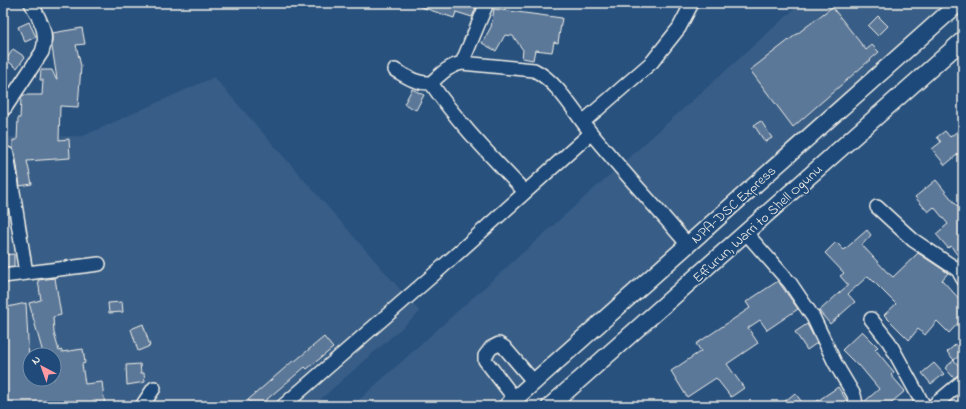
<svg xmlns="http://www.w3.org/2000/svg" width="966" height="409" viewBox="0 0 966 409" font-family="'Indie Flower',sans-serif">
<style>
.built{fill:#375d86;fill-rule:evenodd}
.building{fill:#5b7899;stroke:#f4f1e8}
.lines{fill:none;stroke-linecap:round;stroke-linejoin:round}
.minor-casing{stroke:#f4f1e8;stroke-width:16}
.major-casing{stroke:#f4f1e8;stroke-width:19}
.minor{stroke:#1f4a7a;stroke-width:13}
.major{stroke:#1f4a7a;stroke-width:16}
.labels{text-anchor:middle;stroke-width:3.5;stroke-linejoin:round;paint-order:stroke}
.street-label{font-size:14px;fill:#f4f1e8;stroke:#1f4a7a}
</style>
<rect width="100%" height="100%" fill="#28517e"/>
<filter id="ink" filterUnits="userSpaceOnUse"><feTurbulence type="fractalNoise" baseFrequency=".025" numOctaves="2"/><feDisplacementMap in="SourceGraphic" scale="8" xChannelSelector="R" yChannelSelector="G"/><feConvolveMatrix kernelMatrix="1 2 1 2 8 2 1 2 1" color-interpolation-filters="sRGB"/></filter>
<g filter="url(#ink)">
<path class="built" d="M801,3h147l-454,403h-142z
M214,77l206,235 -107,94h-310v-268l8,-1 72,-1zM30,355h24v24h-24z"/>
<path class="building" d="M412,3h66l-6,14 -16,-5 -2,6 -42,-14z
M832,7l34,43 6,-5 7,7 -86,75 -43,-57z
M494,9l68,9 -4,25 -4,-1 -2,10 -17,-2 -2,10 -11,-2 1,-8 -10,-14 -8,-1 -9,16 -14,-8 9,-16z
M878,16l10,10 -10,10 -10,-10z
M29,22l7,15 -11,5 -7,-15z
M82,28l3,16 -9,1 5,21 -3,41 -18,-1 -1,34 10,-1 1,19 -43,3 5,23 -12,2 -5,-33 -2,-4v-9h4l1,-22h2l1,-20 2,-3h19l1,-15h-3l1,-10h11l4,9h1l-5,-32v-14z
M13,49l12,8 -8,11 -11,-8z
M412,89l12,6 -8,15 -12,-6z
M761,121l11,17 -7,4 -11,-17z
M960,129l3,4v17l-18,15 -13,-16 9,-7 -4,-5 8,-6 5,6z
M936,180l27,33v50l-12,-17 -3,2 -12,-14 12,-10 -14,-17 -6,5 -13,-15z
M867,230l4,5 -9,10 25,27 6,5 25,-24 30,20 -6,7 21,23v15l-14,15 -12,-12 -12,14 -7,-6 -9,11 -25,-25 12,-11 -28,-28 -20,18 7,8 -25,22 -11,-13 29,-26 -8,-9 4,-3 -19,-20 11,-11 8,8z
M14,254v13l-9,1 -1,-13z
M55,278l6,37 -8,2 1,16 5,18 3,-1v2l21,-3 2,14 -3,1 3,20 17,-2 3,24h-102v-11h2l-2,-10v-77l23,-5 4,76h24v-24h-10l-1,-2 -14,-50 12,-3 -3,-20z
M778,281l20,28 -31,21 -7,-10 -12,8 10,15 -31,21 17,24 -13,9 -15,-19 -29,19 -16,-26 30,-20 -5,-7 54,-36 -4,-6z
M122,302l1,10 -14,1 -1,-10z
M143,324l7,22 -12,5 -7,-22z
M807,324l10,19 -10,7 -12,-18z
M862,331l16,16 -3,2 19,23 -3,3 14,16 -18,15h-23v-4l15,-13 -20,-24 -1,1 -16,-16z
M324,337l9,11 -26,21 -2,-2 -46,39h-5l-6,-6 46,-40 1,1z
M963,338v15l-9,7 9,11v2l-5,2 -4,3 -9,-10 9,-8 -7,-8z
M934,363l10,11 -13,10 -9,-11z
M140,364l1,9h3l1,9 -18,3 -1,-20z
M838,387l9,14 -7,5h-30z
M795,393l10,13h-26z"/>
<g class="lines">
<g class="minor-casing">
<path id="minor" d="M462,63l25,-60
M395,70c12,7 22,14 36,13 10,-9 17,-17 31,-20l72,7c24,12 40,42 57,63 31,38 65,74 97,112
M431,83c27,40 61,74 94,109
M5,108l37,-56c7,-19 -2,-32 -11,-49
M583,122l69,-60 27,-34 13,-25
M7,154l19,119
M877,207l36,33 45,30 5,9
M746,233l44,50 23,34 22,46 19,32 2,9 -2,2
M3,276l96,-12
M871,319l18,23 35,64
M515,399l-30,-39v-4l6,-8 8,-4 5,3 30,35
M142,406l12,-18
M283,406l157,-137 151,-136
M933,406l30,-25"/>
</g>
<g class="major-casing">
<path id="major" d="M507,406l452,-403
M550,406l413,-366"/>
</g>
<use href="#minor" class="minor"/>
<use href="#major" class="major"/>
</g>
</g>
<g class="labels">
<g class="street-label">
<text transform="translate(733 204) rotate(-42)" y="5">NPA-DSC Express</text>
<text transform="translate(757 223) rotate(-42)" y="5">Effurun, Warri to Shell Ogunu</text>
</g>
</g>
<rect width="966" height="409" fill="none" stroke="#1f4a7a" stroke-width="16"/>
<rect x="8" y="8" width="950" height="393" fill="none" stroke="#f4f1e8" stroke-width="1.5" filter="url(#ink)"/>
<g transform="translate(42 367) rotate(319)"><circle r="19" fill="#1f4a7a" stroke="#748da6"/>
<path d="M0-3L7 15L0 10L-7 15Z" fill="#ff9aa2"/>
<text y="-6" font-size="11" font-weight="bold" text-anchor="middle" fill="#f4f1e8">N</text>
</g>
</svg>
